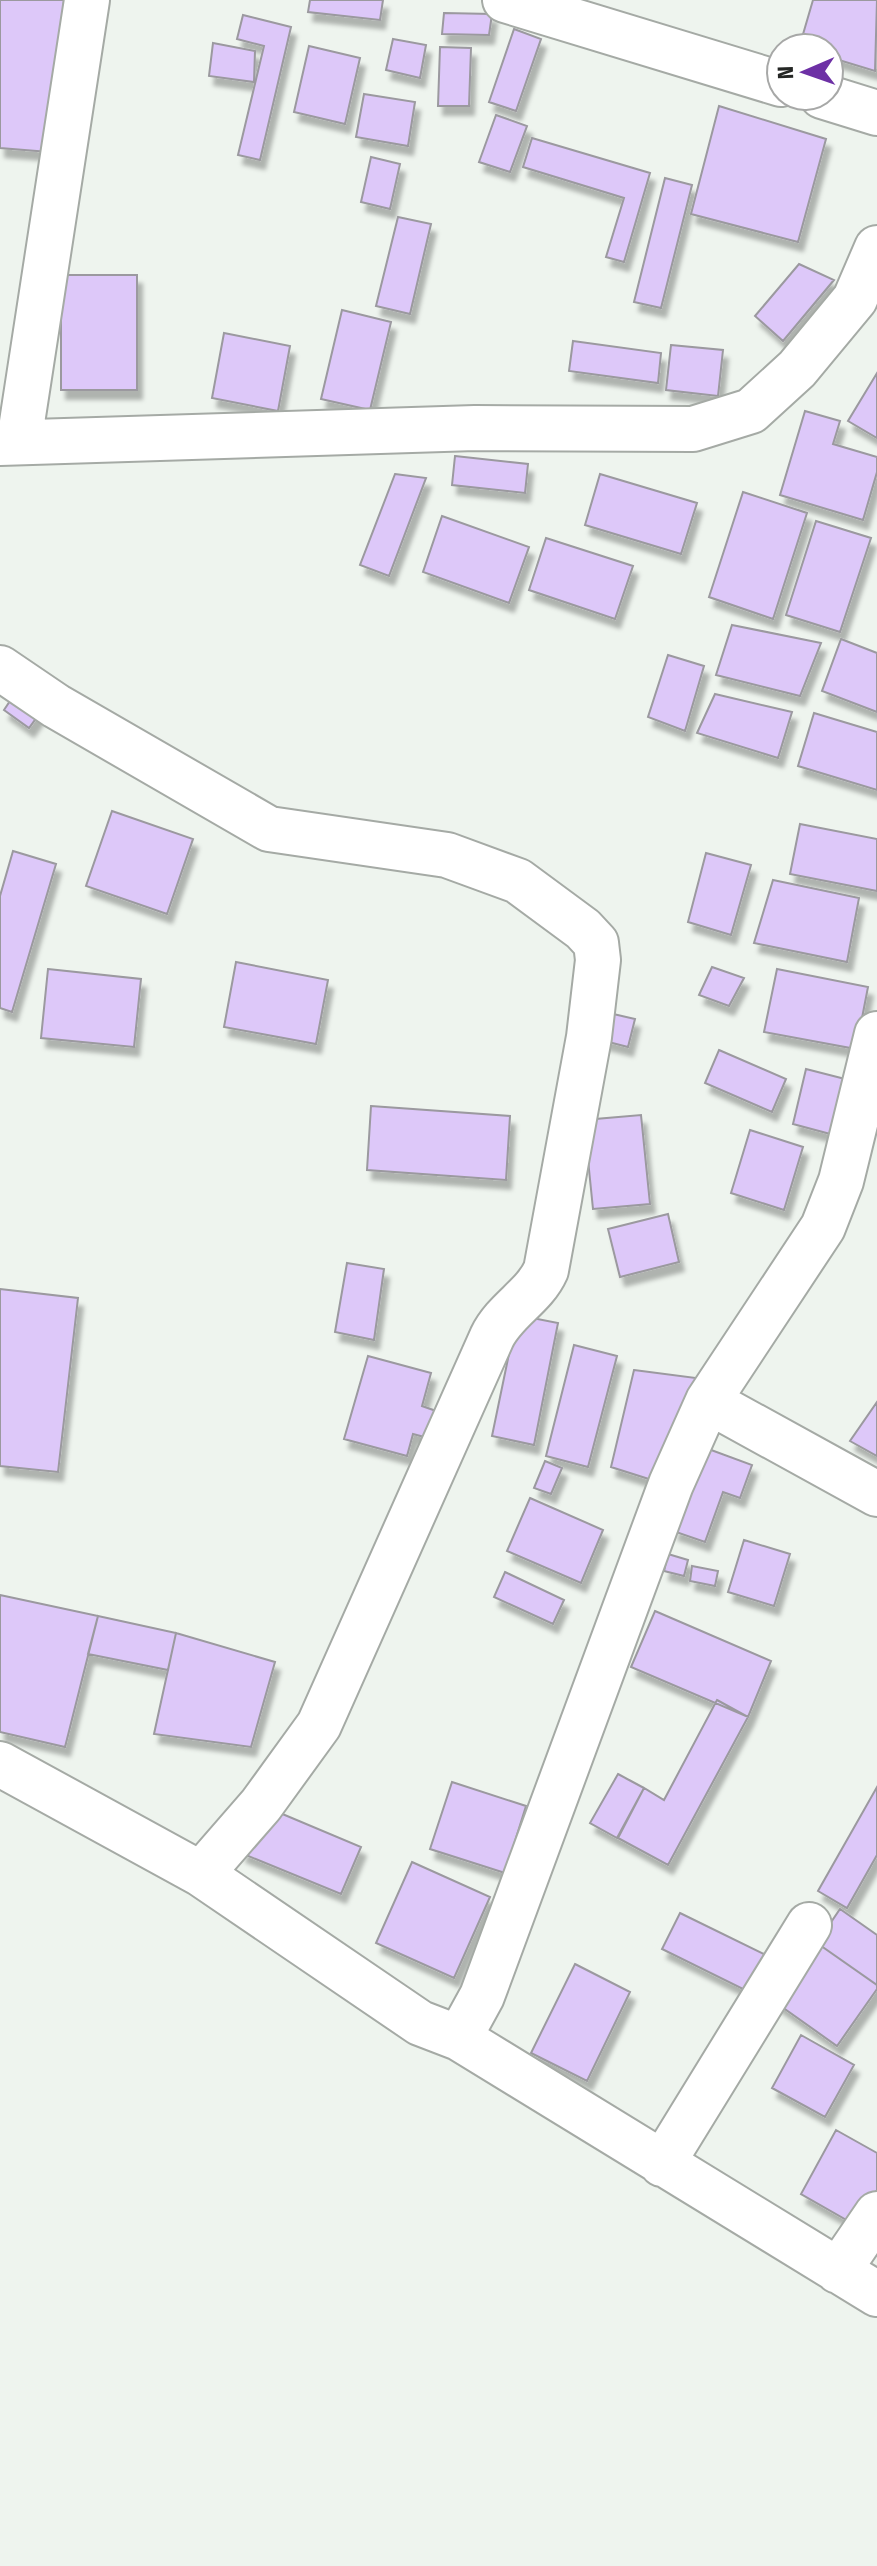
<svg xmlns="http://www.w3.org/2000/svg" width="877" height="2566" viewBox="0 0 877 2566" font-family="'Fira Sans Condensed',sans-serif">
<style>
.building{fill:#ddc8f9;stroke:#9b999f;stroke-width:2;filter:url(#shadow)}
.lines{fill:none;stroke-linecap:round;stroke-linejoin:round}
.minor-casing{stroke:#a5aaa5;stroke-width:48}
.minor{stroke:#fff;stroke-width:44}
</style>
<defs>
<filter id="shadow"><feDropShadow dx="5" dy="9" stdDeviation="2" flood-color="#0004"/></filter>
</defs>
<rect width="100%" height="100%" fill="#eef4ee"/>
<path class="building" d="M0,0h64l-15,152 -49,-4z
M310,0h73l-3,20 -72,-8z
M813,0h64l-2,71 -46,-14v-9h-30z
M444,13l48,1 -3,21 -47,-1z
M243,15l48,12 -31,133 -22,-5 26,-109 -27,-7z
M514,29l27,10 -25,72 -27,-9z
M393,39l33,6 -6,33 -34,-8z
M213,43l42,8 -1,31 -45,-6z
M309,46l51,12 -15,66 -51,-12z
M440,47l31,1 -2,58h-31z
M364,94l51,8 -7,44 -52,-9z
M719,106l107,33 -28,103 -107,-28z
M496,115l31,11 -17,46 -31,-10z
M532,138l118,35 -26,89 -18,-5 18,-59 -101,-31z
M371,157l29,7 -10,45 -29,-7z
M665,178l27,7 -31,123 -27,-6z
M398,217l33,7 -21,90 -34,-8z
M799,264l35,16 -51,61 -28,-25z
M61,275h76v115h-76z
M342,310l49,12 -21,88 -49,-11z
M224,333l66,13 -12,65 -66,-13z
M573,341l88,12 -3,30 -89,-12z
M671,345l52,5 -5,46 -52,-6z
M877,373v65l-29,-17z
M805,411l35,10 -7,23 44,13v15l-14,48 -83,-25z
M455,456l73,8 -3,29 -73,-8z
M395,474l31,4 -37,98 -29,-11z
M600,474l97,29 -16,51 -96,-29z
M743,492l64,21 -34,106 -64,-22z
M442,516l87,31 -20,56 -86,-31z
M816,521l55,17 -31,94 -54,-17z
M546,538l87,28 -18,53 -86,-29z
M732,625l89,18 -21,53 -84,-21z
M841,639l36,14v59l-55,-21z
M668,655l36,11 -19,65 -37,-14z
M16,692l26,18 -13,18 -25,-18z
M715,694l77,18 -14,46 -81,-25z
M814,713l63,19v58l-79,-24z
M112,811l81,28 -26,75 -81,-28z
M800,824l77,15v52l-87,-17z
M13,851l43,13 -44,148 -12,-4v-112z
M706,853l45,12 -20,70 -43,-13z
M773,880l86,18 -12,64 -93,-19z
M236,962l92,18 -12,64 -92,-17z
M712,967l32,11 -15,28 -30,-11z
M48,969l93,10 -7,68 -93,-9z
M777,969l91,18 -12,62 -92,-17z
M596,1010l39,9 -7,28 -39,-10z
M719,1050l67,29 -14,33 -67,-29z
M806,1069l43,11 -15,55 -41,-11z
M371,1106l139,10 -4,64 -139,-10z
M641,1115l9,89 -57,5 -9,-89z
M750,1130l53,17 -19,63 -53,-17z
M668,1214l11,48 -59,15 -12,-48z
M347,1263l37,6 -10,71 -39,-8z
M0,1289l78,9 -20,174 -58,-6z
M517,1315l41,8 -24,122 -42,-9z
M574,1345l43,11 -29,111 -42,-11z
M368,1356l63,17 -9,33 17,6 -7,27 -19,-5 -6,22 -63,-17z
M634,1370l62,8 -44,102 -41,-13z
M877,1402v54l-27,-15z
M703,1447l49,18 -12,33 -17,-6 -18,50 -32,-11z
M545,1461l17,7 -11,26 -17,-6z
M530,1498l73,32 -22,53 -74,-32z
M744,1540l46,14 -16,52 -46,-14z
M668,1554l20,6 -4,16 -20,-5z
M692,1566l26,5 -3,15 -25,-5z
M505,1572l59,28 -11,24 -59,-27z
M0,1595l98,21 -33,131 -65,-15z
M655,1611l116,50 -23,56 -117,-50z
M98,1616l78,17 -8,37 -80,-16z
M176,1633l99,29 -24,85 -97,-13z
M717,1700l31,17 -80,148 -50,-27 26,-50 20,12z
M618,1774l26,14 -27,50 -27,-15z
M452,1782l74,24 -21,67 -75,-24z
M877,1787v68l-30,53 -29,-17z
M261,1805l100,42 -20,47 -100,-41z
M412,1862l78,35 -36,81 -78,-35z
M840,1909l37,26v50l-60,-42z
M680,1913l86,42 -17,37 -87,-43z
M817,1943l60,42v4l-40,57 -62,-44z
M575,1964l55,28 -43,89 -56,-28z
M801,2035l53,30 -29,52 -53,-29z
M836,2130l41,23v37l-20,36 -56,-32z"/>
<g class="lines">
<g class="minor-casing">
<path id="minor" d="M505,0l276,84
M822,96l55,17
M19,442l68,-442
M0,443l475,-15 218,1 58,-18 46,-42 58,-70 22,-51
M0,668l56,38 213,123 178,26 71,26 65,48 13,14 2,17 -9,77 -43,233c-12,27 -41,40 -54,67l-173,388 -58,80 -60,69
M708,1401l169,93
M0,1764l201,110 219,149 39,15 418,256
M459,2038l23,-42 189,-512 37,-83 115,-174 18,-46 36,-147
M662,2164l147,-239
M838,2271l39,-57"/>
</g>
<use href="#minor" class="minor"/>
</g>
<g transform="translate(805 72) rotate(268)"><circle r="38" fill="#ffffff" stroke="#a7a8a7" stroke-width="2"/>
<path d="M0-6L14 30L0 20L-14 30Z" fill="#6d30a5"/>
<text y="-12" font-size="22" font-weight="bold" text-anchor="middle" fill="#242624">N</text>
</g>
</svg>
